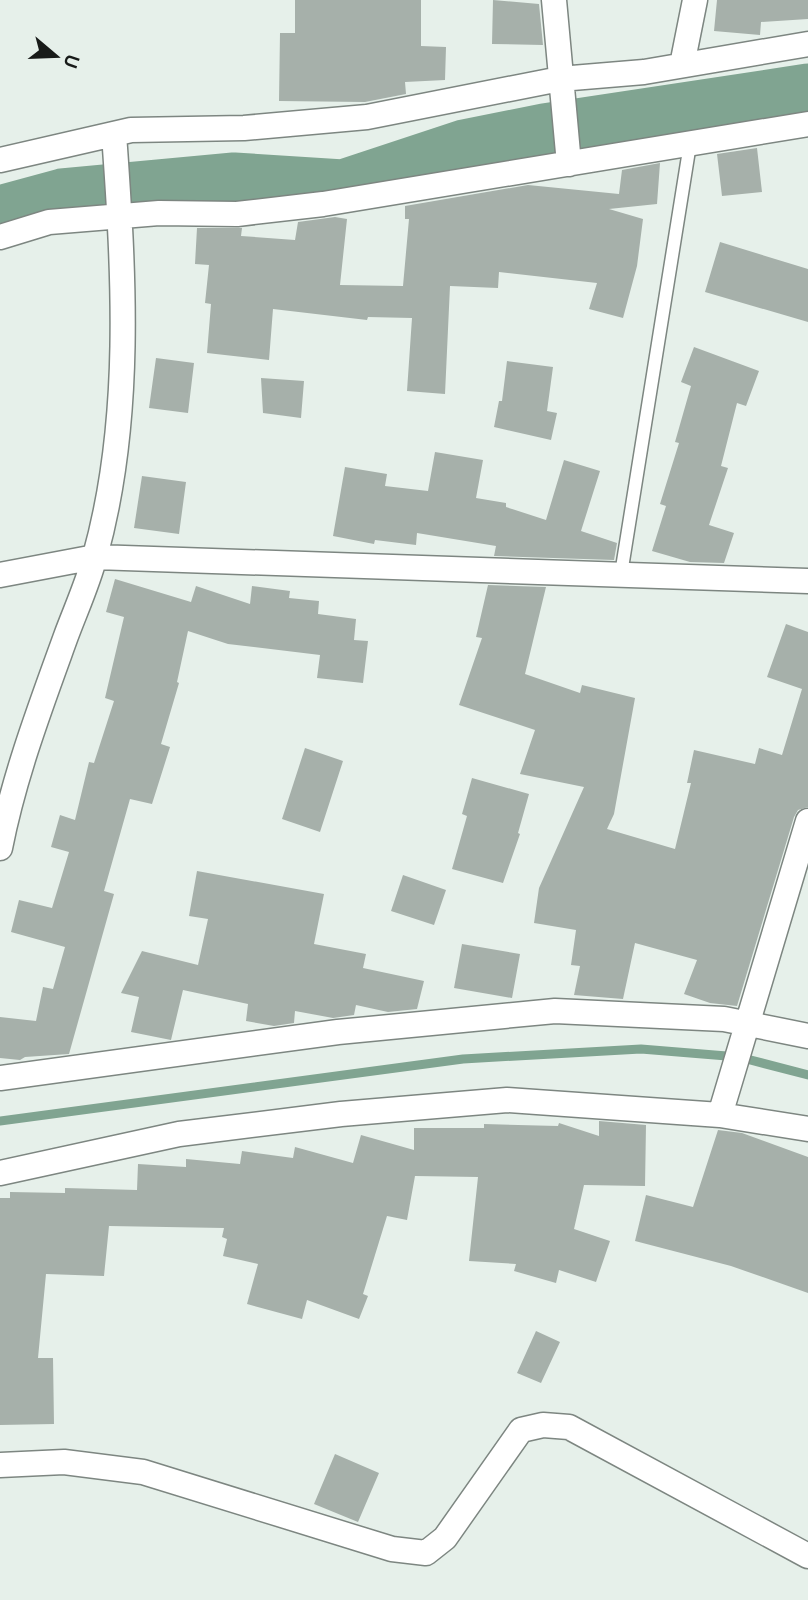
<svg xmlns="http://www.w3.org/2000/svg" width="808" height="1600" viewBox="0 0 808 1600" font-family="'Space Grotesk',sans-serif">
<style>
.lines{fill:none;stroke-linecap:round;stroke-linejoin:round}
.stream{stroke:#80a491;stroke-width:9}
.river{stroke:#80a491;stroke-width:51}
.building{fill:#a6b0aa}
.lane-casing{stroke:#7d8681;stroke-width:15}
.street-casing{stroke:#7d8681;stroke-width:27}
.lane{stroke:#fff;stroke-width:12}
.street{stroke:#fff;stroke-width:24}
</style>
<rect width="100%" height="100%" fill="#e6f0ea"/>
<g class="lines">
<path class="stream" d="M0,1121l463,-62 178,-10 98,8 69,18"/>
<path class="river" d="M0,211l62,-17 172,-16 109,7 121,-40 80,-16 264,-40"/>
</g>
<path class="building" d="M295,0h126v46l25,1 -1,33 -40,2 1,12 -41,8 -86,-1 1,-68h15z
M493,0l46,4 4,41 -51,-1z
M717,0h91v19l-47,3 -1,13 -46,-4z
M757,148l5,44 -40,4 -5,-42z
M660,163l-3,41 -48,5 34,10 -6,47 -14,52 -34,-9 8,-26 -98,-11 -1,16 -48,-2 -5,108 -38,-3 5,-73 -44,-1 -1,3 -94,-11 -4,51 -62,-7 4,-49 -6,-1 4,-38 -14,-1 2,-36h45l-1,8 54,4 3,-18 37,-5 12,2 -7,66 63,1 6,-67h-4v-13l123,-21 91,9 3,-24z
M720,242l88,27v53l-103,-30z
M694,347l65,24 -13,35 -9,-3 -16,63 7,2 -19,57 25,8 -10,30 -34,-1 -38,-11 14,-45 -6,-2 19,-61 -4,-1 16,-56 -10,-4z
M156,358l38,5 -6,50 -39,-5z
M507,361l46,6 -6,44 10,2 -6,27 -57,-13 5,-26h3z
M261,378l43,3 -3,37 -38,-5z
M435,452l48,8 -7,38 30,5v4l40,13 18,-60 36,11 -19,60 36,12 -3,17 -120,-4 2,-10 -79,-13 -1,12 -41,-5 -1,4 -41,-8 12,-69 42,7 -2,12 43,5z
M142,476l44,6 -7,52 -45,-6z
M115,579l76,23 5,-16 54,18 2,-18 38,5 -1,7 30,3 -1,13 38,5 -2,21 14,1 -5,42 -46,-5 3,-23 -92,-11 -40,-13 -11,51 2,1 -18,61 9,3 -18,57 -22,-5 -26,92 10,3 -45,160 -44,3 -5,3 -20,-2v-41l36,4 7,-34 10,2 12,-42 -54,-15 8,-32 33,8 17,-56 -18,-5 9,-32 15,5 14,-58 5,1 20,-62 -9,-3 19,-81 -18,-5z
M488,585l58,2 -21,87 55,19 2,-8 53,13 -21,116 -7,15 68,20 16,-66h-4l7,-33 61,14 4,-16 23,7 20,-66 -35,-12 19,-53 22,8v175l-10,3 -4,7 -57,189 -27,-3 -26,-9 13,-34 -62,-17 -12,56 -49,-4 6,-29 -9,-1 5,-35 -42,-7 5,-35 45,-101 -64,-13 15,-44 -76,-25 23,-67 -6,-1z
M305,748l38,13 -23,71 -38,-13z
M472,778l57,16 -11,39 2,1 -17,49 -51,-14 15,-53 -5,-2z
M197,871l127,23 -10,50 52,10 -3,14 61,13 -7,28 -29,3 -32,-7 -2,10 -21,3 -38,-7 -1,12 -20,3 -28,-5 2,-17 -65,-14 -12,50 -40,-8 8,-35 -18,-4 21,-42 56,14 10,-46 -19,-3z
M403,875l43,15 -12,35 -43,-14z
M462,944l58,10 -8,44 -58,-10z
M599,1121l47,4 -1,61 -61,-1 -10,44 36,12 -14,41 -37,-12 -3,13 -42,-12 2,-7 -47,-3 9,-84 -63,-1 -8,44 -20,-4 -24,78 5,2 -9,23 -52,-19 -5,19 -55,-15 11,-40 -35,-8 4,-17 -5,-2 2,-9 -115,-2 -5,50 -58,-2 -8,84h15l1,66 -54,1v-227h10v-6l55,1v-5l72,2 1,-26 48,3v-8l54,5 2,-13 51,7 2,-11 58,16 8,-28 53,15v-22h70v-4l74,2 1,-3 40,13z
M718,1130l24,3 66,24v136l-77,-27 -96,-25 11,-46 47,12z
M536,1331l24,11 -19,41 -24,-10z
M335,1454l44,19 -21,49 -44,-18z"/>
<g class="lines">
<g class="lane-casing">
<path id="lane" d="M621,574l69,-430"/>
</g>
<g class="street-casing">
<path id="street" d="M554,0l15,164
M682,65l13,-65
M0,160l131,-30 113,-2 123,-11 193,-38 84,-7 164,-28
M0,237l49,-15 110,-9 78,1 86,-10 485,-80
M0,575l95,-18 713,24
M0,848c14,-72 41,-143 66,-212 10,-27 22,-53 29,-80 38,-136 29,-283 19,-422
M0,1078l338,-46 217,-21 169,8 84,17
M720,1115l88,-294
M0,1173l179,-39 162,-20 166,-14 213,15 88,14
M0,1465l64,-3 79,10 249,77 34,4 19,-15 76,-108 22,-5 26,2 239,129"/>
</g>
<use href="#lane" class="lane"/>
<use href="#street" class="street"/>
</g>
<g transform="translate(56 56) rotate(109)" stroke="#e6f0ea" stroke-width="5" paint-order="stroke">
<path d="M0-5L12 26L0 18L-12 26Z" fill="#181b19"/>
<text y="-10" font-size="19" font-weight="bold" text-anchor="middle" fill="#181b19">U</text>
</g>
</svg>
